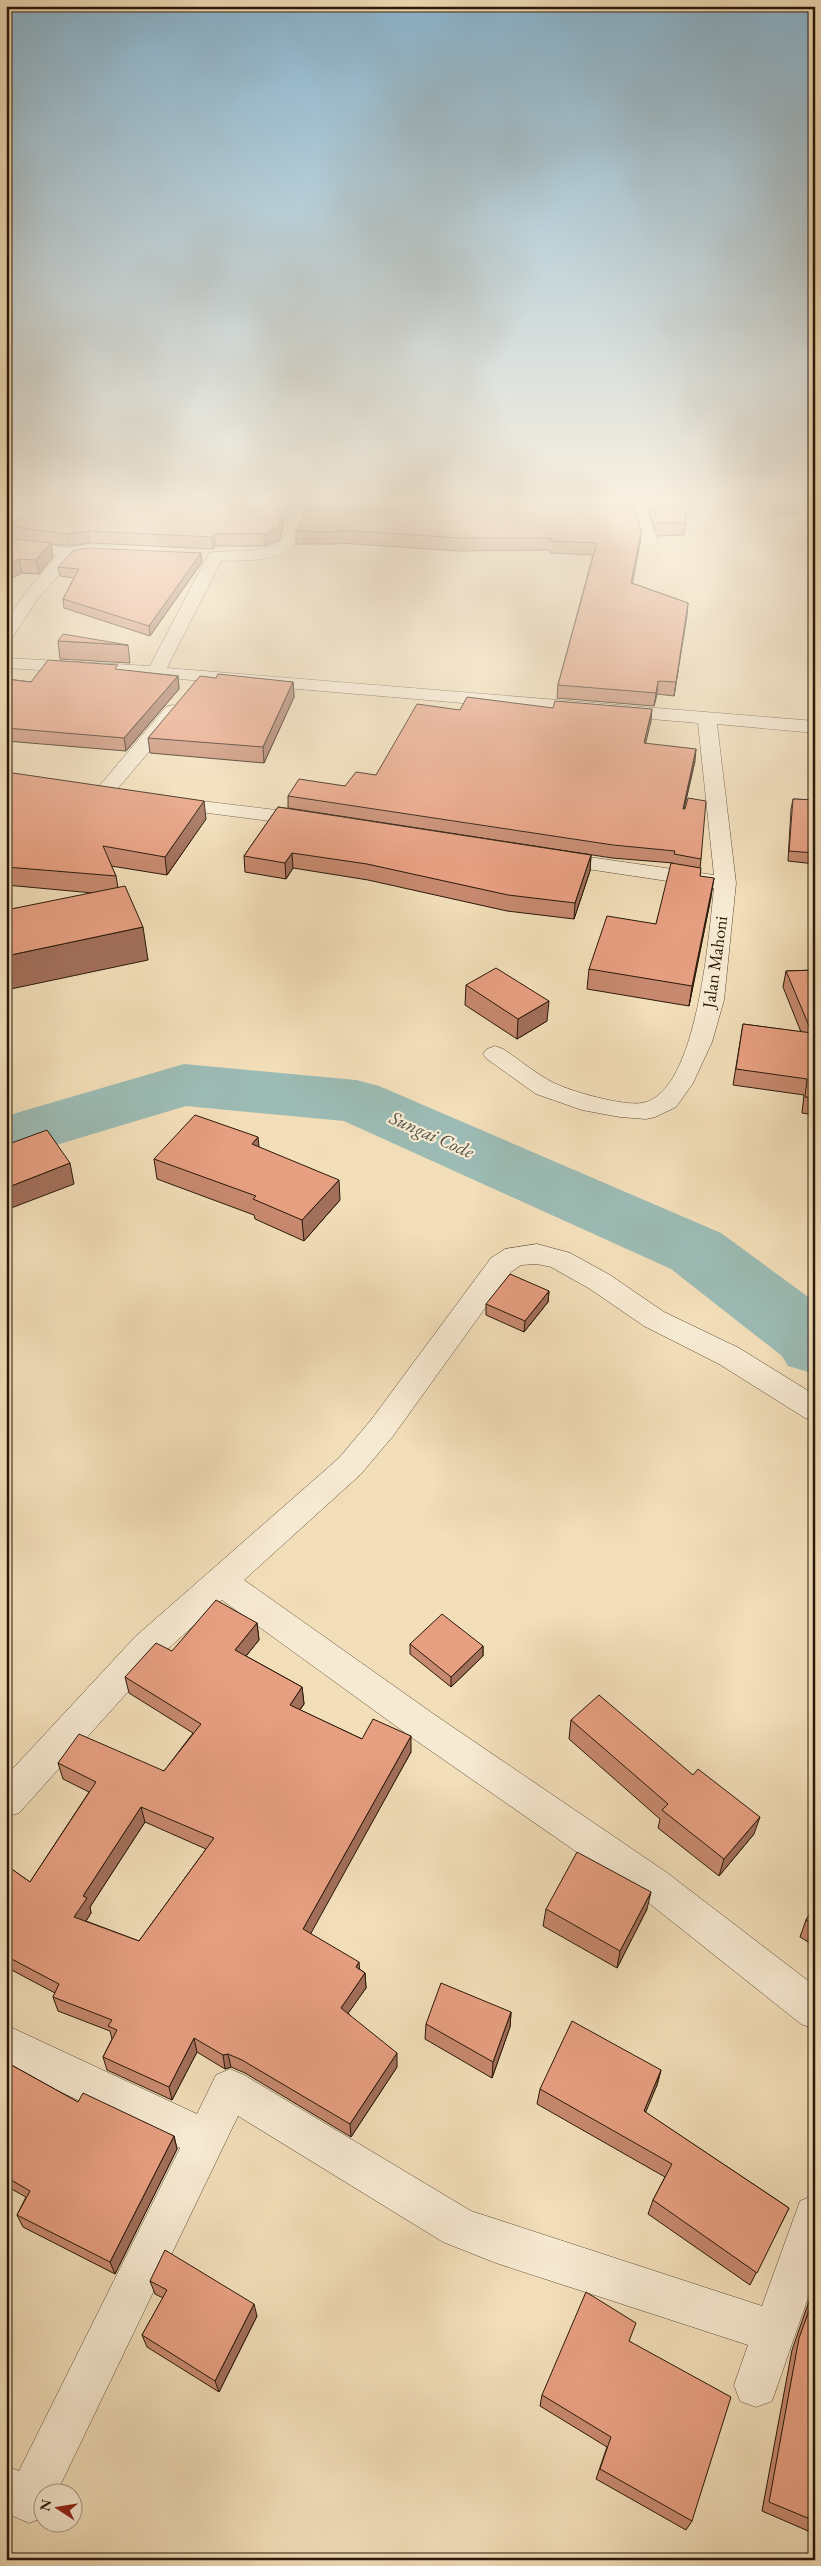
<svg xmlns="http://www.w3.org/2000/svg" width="821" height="2566" viewBox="0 0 821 2566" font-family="'EB Garamond',serif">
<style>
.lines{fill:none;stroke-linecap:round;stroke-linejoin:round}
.river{fill:#9cbbb4;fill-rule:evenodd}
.minor-casing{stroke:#5b4a35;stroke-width:1}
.minor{fill:#f7ead2;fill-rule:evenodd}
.wall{fill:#c7896f;stroke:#291809;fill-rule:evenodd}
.shaded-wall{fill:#a26f5a;stroke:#291809}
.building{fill:#e79f81;stroke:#291809;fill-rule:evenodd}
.labels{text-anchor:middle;stroke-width:4.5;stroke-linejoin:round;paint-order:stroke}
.street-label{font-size:18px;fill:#291809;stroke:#f7ead2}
.water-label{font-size:19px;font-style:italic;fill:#515145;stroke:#f7ead2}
</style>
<rect width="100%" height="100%" fill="#f2deb9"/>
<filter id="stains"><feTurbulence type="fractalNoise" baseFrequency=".004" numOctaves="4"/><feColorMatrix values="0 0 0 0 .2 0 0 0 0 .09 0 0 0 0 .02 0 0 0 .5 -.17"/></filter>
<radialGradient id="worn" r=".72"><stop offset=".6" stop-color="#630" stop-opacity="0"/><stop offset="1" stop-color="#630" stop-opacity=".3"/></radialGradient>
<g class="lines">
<path class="river" d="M184,1064l172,16 23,6 342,147 94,69v72l-27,-8 -6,-10 -111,-87 -327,-148 -158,-15 -180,54v-44z"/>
<g class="minor-casing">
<path id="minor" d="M288,506h15c0,10 2,22 -3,31 -14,27 -54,23 -79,24l-54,107 648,53v12l-98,-9 19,159 -12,117 -12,42 -19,41 -17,24 -21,10 -9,2 -26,-2 -38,-7 -46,-16 -49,-35 -4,-5 4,-5 8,-3 8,3c17,11 33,25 51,34 19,9 68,23 88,20 56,-9 67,-171 72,-215l-160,-24 -7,-2 -3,-4 3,-4 7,-2 160,23 -16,-152 -542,-46 -150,-9v-10l144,8 59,-113c19,-5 65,4 75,-16 5,-10 3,-22 4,-31z
M631,506h15l11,36 -2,3h-12l-2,-3z
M6,540l63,8 21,-3 19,1 8,5 -8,5 -35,1 -37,43 -25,38 -6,1v-18l19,-28 32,-37 -51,-6z
M173,705l7,2 2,4 -2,4 -71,84h-14l-3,-4 3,-4 71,-84z
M168,797l141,17 7,2 3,4 -3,4 -7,2 -148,-19 -3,-4 3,-4z
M537,1244l33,9 40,22 54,37 75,36 76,47v26l-10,-3 -86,-54 -75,-38 -54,-37 -39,-22 -14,-3 -16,1 -10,7 -118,164 -32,38 -117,106 191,135 231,157 149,114v43l-14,-5 -161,-128 -229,-159 -189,-137 -62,56 -141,157 -13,4v-41l130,-140 203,-178 32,-38 120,-162 14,-9z
M6,2025l191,89 19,-39 14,-6 14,6 227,136 291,95 38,-105 15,-6v83l-43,123 -16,6 -16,-6 -6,-16 14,-40 -252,-82 -53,-21 -205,-126 -182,378h-14v24l-13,5 -23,-10v-47l13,5 161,-323 -174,-82z"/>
</g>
<use href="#minor" class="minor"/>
</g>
<path class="wall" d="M287,506l-7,34 -14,6h-50l-3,3 -123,-6 -21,3 -18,-2 2,13 -14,17 -17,-1 -15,-35 -1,-3v-10z
M303,506h331l7,25 -1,12 -8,40 56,20 -14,93 -17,-2 -3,12 -97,-8 1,-13 35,-130 -43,-2v-3l-90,1 -122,-8v1h-42v-13l100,-18 -1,-1 -90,-2z
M647,506h39v17l-2,12 -27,1z
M772,506h43v7h-40z
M201,553l1,9 -52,74 -86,-28 -1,-9 11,-21 -14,-2 -2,-9z
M58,641l70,4 2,18 -70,-4z
M119,670l59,6 1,13 -53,62 -120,-10v-62l25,3z
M216,678l77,4 1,15 -30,66 -114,-10 -2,-15z
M460,710l191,11 -6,22 50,18 -11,48 17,50 -1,9v8l11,21 -22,109 -102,-17 2,-20 67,-45 17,-61 -61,-5 -324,-50v-12l57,-10 31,-11z
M6,772l200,47 -39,56 -56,-9 5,10 2,12 30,72 -55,-67 -87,-8z
M793,799l22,1v64l-27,-3 3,-52z
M278,807l313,48 -1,16 -16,48 -67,-8 -139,-31 -75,-12 -7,11 -41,-7 -1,-16z
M815,970v145l-13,-2 2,-18 -71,-10 10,-61 58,8 -18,-45 3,-16z
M466,985l81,36 -30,18 -52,-34z
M259,1147l81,53 -36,41 -49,-22 -1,-4 -97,-36 -3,-20z
M549,1291l-1,11 -24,30 -38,-17v-11z
M257,1623l2,17 -13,16 56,31 2,17 -4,6 62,29 49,13 -101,181 55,40 1,15 -18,25 49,54 -46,70 -106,-64 -14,-6 -6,2 -28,-17 -25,48 -65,-30 -4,-13 9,-18 -2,-8 -52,-20 -5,-14 2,-4 -49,-26v-102l24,17 59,-90 -26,-13 -5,-16 106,8 29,-38 -64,-40 -4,-16 47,-26zM145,1822l61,27 -67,92 -53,-20 5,-8 -1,-6z
M410,1644l73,2v10l-32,31 -41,-33z
M571,1720l183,114 -35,42 -61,-48 2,-9 -91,-80z
M815,1906v40l-15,-9 6,-17z
M546,1909h101l-30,59 -74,-42z
M511,2012l-1,15 -18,51 -67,-39 1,-15z
M6,2062l72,40 96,34 3,13 -62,125 -92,-47 -6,-12 9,-18 -20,-11z
M661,2070l-4,15 -12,27 144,96 -39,77 -102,-71 5,-14 12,-23 -128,-73 3,-15z
M150,2281l107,35 -38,76 -72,-45 -5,-12 21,-37 -8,-4z
M815,2284v250l-53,-23 30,-161z
M630,2341l62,180 -6,9 -90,-51 11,-32 -67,-41 2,-11z"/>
<path class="shaded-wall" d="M283,506h4l-7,34 -14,6 -1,-12z
M88,531l2,12 -21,3 -2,-12z
M641,531l-1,12 -10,53 1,-13z
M214,534l2,12 -3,3 -1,-12z
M51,543l2,14 -14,17 -3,-14z
M201,553l1,9 -52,74 -1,-10z
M19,559l3,14 -16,8v-15z
M688,603l-1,13 -13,80 2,-14z
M178,676l1,13 -53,62 -2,-13z
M658,681l-1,13 -3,12 2,-13z
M293,682l1,15 -30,66 -1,-16z
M652,709l-1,12 -8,33 1,-11z
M696,749l-1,12 -14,60 2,-12z
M204,801l2,18 -39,56 -2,-18z
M292,853l1,15 -7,11 -1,-16z
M591,855l-1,16 -16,48 1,-16z
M714,878l-3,19 -22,109 3,-20z
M143,927l5,33 -142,30v-34z
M549,1001l-2,20 -30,18 1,-20z
M258,1137l2,20 -8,-13z
M70,1163l4,21 -68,26v-22z
M339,1180l1,20 -36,41 -2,-21z
M549,1291l-1,11 -24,30 1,-11z
M257,1623l2,17 -22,27 -2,-17z
M483,1646v10l-32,31v-10z
M302,1687l2,17 -13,17 -1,-16z
M411,1736v16l-106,192 -2,-15z
M141,1807l4,15 -55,85 1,6 -12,19 -5,-15 9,-21z
M760,1817l-6,17 -35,42 5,-17z
M651,1892l-4,17 -30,59 3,-17z
M359,1962l1,14 -4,-9z
M365,1973l1,15 -24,34 -1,-14z
M511,2012l-1,15 -18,51 1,-16z
M194,2038l3,14 -25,48 -3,-13z
M397,2053v14l-46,70 -1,-13z
M228,2054l3,13 -6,2 -2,-14z
M661,2070l-4,15 -17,41 4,-15z
M174,2136l3,13 -62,125 -5,-12z
M254,2304l3,12 -38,76 -4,-11z"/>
<path class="building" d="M44,506h239l-4,21 -14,7h-51l-2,3 -124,-6 -21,3 -61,-8v-1z
M402,506h232l7,25 -10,52 57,20 -12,79 -18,-1 -2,12 -98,-8 39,-142 -47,-2 1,-3h-91l-122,-8 -1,2 -41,-1 5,-8 3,-12 91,3 10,-7z
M653,506h33v17h-28z
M6,538l45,5 -15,17 -17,-1 -13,7z
M89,548l112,5 -52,73 -86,-27 16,-30 -21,-2 16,-17z
M63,634l65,11 -70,-4z
M48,660l70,5 -3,4 63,7 -54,62 -118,-10v-49l25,3z
M218,674l75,8 -30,65 -115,-9 52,-62 16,2z
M467,697l86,11 2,-7 97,8 -8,34 52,6 -13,60h2l3,-11 18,3 -5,58 -27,-5 1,-3 -62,-6 -325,-49 11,-17 46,7 11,-14 20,3 41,-71 43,6z
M6,772l198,29 -39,56 -62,-11 13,30 -110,-9z
M793,799l22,1v53l-26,-2z
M278,807l313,48 -16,48 -67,-8 -141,-31 -75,-11 -7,10 -41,-7z
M671,863l30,5 -1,8 14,2 -22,108 -103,-17 18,-53 49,8z
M125,886l18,41 -137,29v-46z
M496,968l53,33 -31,18 -52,-34z
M815,970v128l-10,-1 2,-18 -71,-10 7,-45 69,9 -26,-62z
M195,1115l63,22 -6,7 87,36 -37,40 -49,-21 3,-3 -102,-37z
M47,1130l23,33 -64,25v-43z
M510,1274l39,17 -24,30 -39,-17z
M216,1600l41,23 -22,27 67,37 -12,18 72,34 11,-20 38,17 -108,193 56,33 -3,5 9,6 -24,35 56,45 -47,71 -108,-64 -14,-6 -5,1 -29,-17 -25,49 -66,-30 14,-27 -9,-4 4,-6 -59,-23 6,-13 -53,-28v-91l24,17 66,-100 -38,-19 21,-29 85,37 37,-47 -76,-47 31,-34 16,8zM141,1807l73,31 -75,103 -65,-24 13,-19 -4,-2z
M442,1614l41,32 -32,31 -41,-33z
M599,1695l94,80 5,-6 62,48 -36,42 -62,-49 6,-6 -97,-84z
M577,1852l74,40 -31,59 -74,-42z
M815,1906v19l-9,-5z
M441,1983l70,29 -18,50 -67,-38z
M572,2021l89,49 -17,41 145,97 -32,65 -104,-73 19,-36 -132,-75z
M6,2062l72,40 5,-9 91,43 -64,126 -93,-47 13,-24 -24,-14z
M165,2250l89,54 -39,77 -73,-46 25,-45 -17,-9z
M586,2292l50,31 -7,18 102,56 -39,124 -92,-52 11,-32 -69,-42z
M815,2294v227l-46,-19 30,-164z"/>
<linearGradient id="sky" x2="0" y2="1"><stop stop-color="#89b7d3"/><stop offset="0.58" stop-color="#f9f0e0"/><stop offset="1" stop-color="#f9f0e0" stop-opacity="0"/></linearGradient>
<rect width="821" height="865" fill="url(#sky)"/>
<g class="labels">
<g class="street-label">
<text transform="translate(715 962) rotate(-82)" y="6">Jalan Mahoni</text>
</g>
<g class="water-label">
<text transform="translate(432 1134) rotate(24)" y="7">Sungai Code</text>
</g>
</g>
<rect width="821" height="2566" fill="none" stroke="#f2deb9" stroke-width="25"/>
<rect x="8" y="8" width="806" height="2551" fill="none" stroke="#291809" stroke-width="2.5"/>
<rect x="12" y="12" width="796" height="2541" fill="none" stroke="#291809"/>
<g transform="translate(58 2508) rotate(282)"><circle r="24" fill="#f7ead2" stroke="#a59682"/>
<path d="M0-4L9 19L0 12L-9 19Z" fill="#8f2418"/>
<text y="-8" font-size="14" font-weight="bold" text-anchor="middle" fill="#291809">N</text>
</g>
<rect width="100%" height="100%" filter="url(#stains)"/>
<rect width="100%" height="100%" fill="url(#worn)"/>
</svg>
